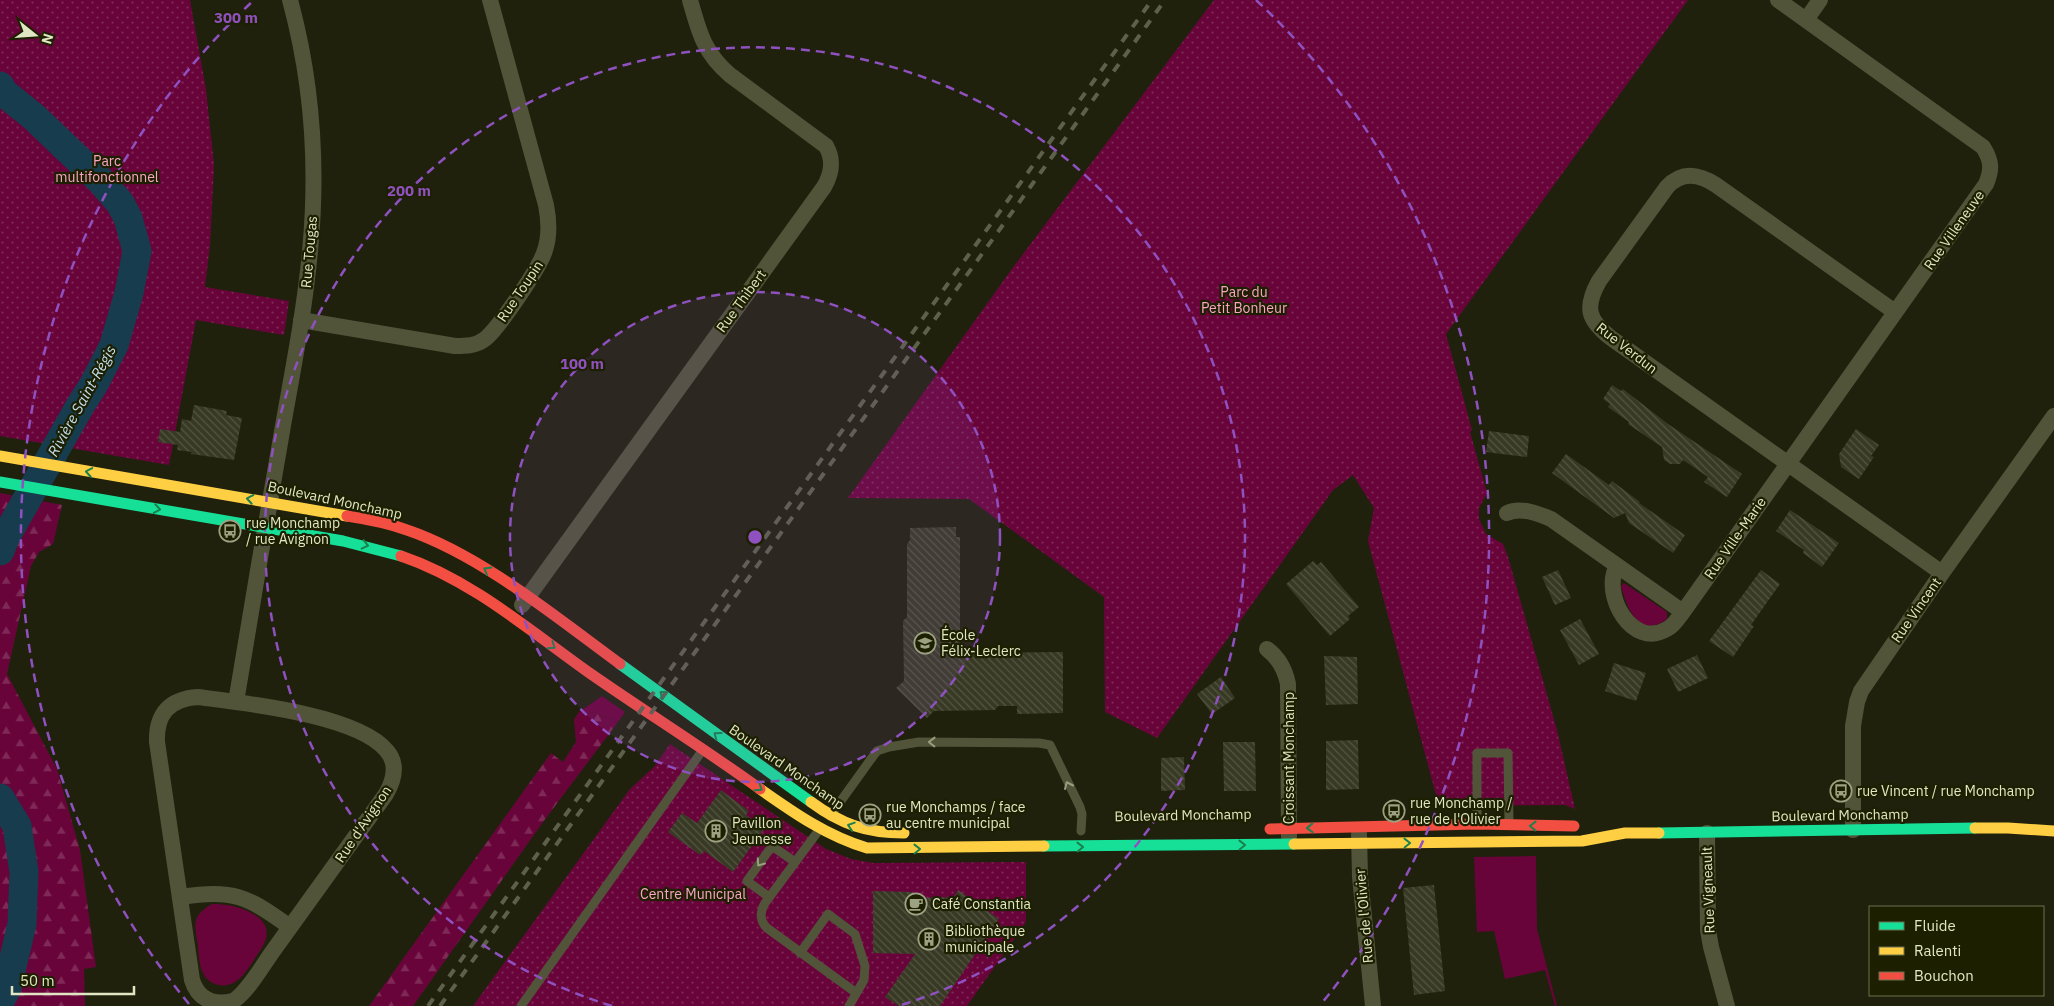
<svg xmlns="http://www.w3.org/2000/svg" width="2054" height="1006" viewBox="0 0 2054 1006" font-family="'IBM Plex Sans',sans-serif">
<style>
.green{fill:#69043b}
.forest{fill:url(#forest-firs)}
.park{fill:url(#park-dots)}
.lines{fill:none;stroke-linecap:round;stroke-linejoin:round}
.river{stroke:#163c4e;stroke-width:29}
.building{fill:url(#building-back-hatch)}
.lane{stroke:#515439;stroke-width:9}
.street{stroke:#515439;stroke-width:16}
.fast{stroke:#16e098;stroke-width:11}
.slow{stroke:#ffcf43;stroke-width:11}
.jam{stroke:#f24e42;stroke-width:11}
.rail{stroke:#5d604b;stroke-width:4;stroke-dasharray:9 9;stroke-linecap:butt}
.oneway{stroke:#1a804c}
.oneway2{stroke:#999e7e}
.ring{fill:none;stroke:#8f51c0;stroke-width:2.5;stroke-dasharray:9 6}
.labels{text-anchor:middle;stroke-width:4.5;stroke-linejoin:round;paint-order:stroke}
.park-label{font-size:14px;fill:#fba5c6;stroke:#1d2000}
.street-label{font-size:14px;fill:#e1e7c3;stroke:#1d2000}
.poi-label{font-size:14px;fill:#e1e7c3;stroke:#1d2000;text-anchor:start}
.water-label{font-size:15px;font-style:italic;fill:#c3deee;stroke:#1d2000}
.centre{fill:#8f51c0;stroke:#1d2000;stroke-width:2.5}
.ring-label{font-size:15px;text-anchor:middle;font-weight:bold;fill:#8f51c0;stroke:#1d2000;stroke-width:4.5;stroke-linejoin:round;paint-order:stroke}
</style>
<defs>
<pattern id="forest-firs" width="22" height="20" patternUnits="userSpaceOnUse" patternTransform="scale(1.25)"><rect width="22" height="20" fill="#69043b"/><path d="M5 1l3.5 6h-7zM16 11l3.5 6h-7z" fill="#7e2956"/></pattern>
<pattern id="park-dots" width="8" height="8" patternUnits="userSpaceOnUse" patternTransform="scale(1.25)"><rect width="8" height="8" fill="#69043b"/><path d="M2 2h.1M6 6h.1" fill="none" stroke="#7e2956" stroke-width="1.8" stroke-linecap="round"/></pattern>
<pattern id="building-back-hatch" width="6" height="6" patternUnits="userSpaceOnUse" patternTransform="scale(1.25)"><rect width="6" height="6" fill="#373924"/><path d="M-1 5l2 2M0 0l6 6M5-1l2 2" fill="none" stroke="#545642"/></pattern>
</defs>
<rect width="100%" height="100%" fill="#1f210c"/>
<path class="green" d="M1624,583l43,29v7c-28,21 -40,-11 -46,-33z
M602,696l23,16 -7,10 -25,-10 -19,7 5,-7z
M1536,856l1,73 20,77h-2l-10,-36 -40,9 -11,-48 -17,1 -3,-75z
M212,904c24,-1 71,13 49,45 -7,10 -15,26 -26,33 -11,7 -27,3 -32,-9 -4,-8 -4,-18 -5,-27 -1,-8 -4,-18 -2,-26 3,-8 9,-12 16,-16z"/>
<path class="forest" d="M0,493l62,12 -9,39 -14,8 -8,14 -24,108 50,95 23,81 16,117 -12,2 1,37h-85z
M593,712l25,10 -75,100 -130,184h-44l182,-253 12,9 13,-20 -2,-23z"/>
<path class="park" d="M0,0h190l16,89 8,76 -4,80 -5,42 84,14 -5,34 -88,-15 -27,145 -169,-29z
M1214,0h474l-242,334 26,96 -2,2 17,61 -8,15v11l7,15 17,10 5,13 49,173 18,79 -10,-4 -126,1 -71,-265 6,-33 -21,-33 -20,15 -176,248 -52,-26 -1,-115 -135,-98 -121,-1 166,-232z
M670,744l156,105 25,10 22,4 153,-1v60l-59,84h-494l157,-217 24,-22z"/>
<g class="lines">
<path class="river" d="M0,86l3,6 31,25 67,64 19,22 8,15 9,33 -8,42 -15,52 -20,39 -14,22 -75,132 -5,13
M0,798l17,28 7,46 -2,52 -15,64 -7,13"/>
</g>
<path class="building" d="M1612,385l9,6 2,-2 45,35 74,50 -15,23 -23,-15 4,-5 -25,-17 -3,4h-10l-6,-4 -2,-13 -34,-23 1,-2 -21,-15 2,-3 -7,-5z
M194,405l33,6 -1,4 16,3 -8,42 -43,-6 1,-2 -15,-2 1,-5 -20,-3 2,-13 20,3 2,-13 9,2z
M1856,429l23,16 -8,11 3,1 -15,22 -18,-12 -2,-13z
M1489,431l40,5 -2,21 -41,-5z
M1566,454l43,31 3,-4 28,21 -1,1 46,32 -12,18 -44,-30 -4,-10 -11,5 -62,-45z
M1790,510l49,33 -17,24 -19,-14 1,-3 -28,-19z
M956,527v10h4v108l10,8 93,-1v61l-46,1v-8h-19l-3,4 -61,1 -7,7 -31,-30 8,-7 -1,-60 4,-4v-73l3,-4v-12z
M1313,561l4,4 4,-3 38,45 -11,9 2,3 -20,17 -44,-52z
M1558,570l13,28 -16,7 -13,-28z
M1761,570l19,14 -29,41 3,1 -21,31 -24,-16z
M1580,619l19,35 -20,11 -19,-35z
M1697,655l11,23 -30,14 -11,-23z
M1324,656l33,1 1,47 -32,1z
M1614,663l32,10 -10,28 -31,-10z
M1221,677l14,21 -23,16 -15,-20z
M1358,740l1,49 -33,1v-49z
M1223,742h32l1,49h-32z
M1184,757l1,33 -24,1v-33z
M721,790l28,21 -3,4 19,13 -32,44 -29,-21 -4,4 -32,-23 14,-19 15,10z
M1434,885l11,106 -31,4 -11,-107z
M958,890l41,29 -59,87h-41l-14,-9 30,-43 -42,-1v-62l39,1v6l42,-1z"/>
<g class="lines">
<path class="lane" d="M830,816l41,-57 6,-8 12,-4 30,-5 120,1 11,2 2,4 28,58 2,7 -1,17
M1477,823v-70h31l1,70
M819,830l-54,73c-5,9 -6,17 2,25l88,64
M769,897l-22,-16 25,-35 23,16
M800,953l28,-39 27,20 10,32 -1,14 -15,26
M521,1006l181,-255"/>
<path class="street" d="M1806,20l14,-20
M1895,312l-179,-127c-17,-11 -34,-14 -49,2l-68,94c-15,27 -11,39 12,57l331,235
M301,320l154,26c11,0 21,0 30,-7 13,-10 56,-73 60,-89 5,-15 4,-30 1,-45l-56,-205
M1507,513c14,-6 30,0 44,6l132,93 303,-428c6,-14 6,-23 -3,-37l-205,-147
M1617,566c-16,28 15,84 50,63 7,-3 11,-11 16,-17
M522,605l302,-418c8,-14 10,-27 2,-41l-96,-71c-26,-22 -31,-43 -40,-75
M1267,649c12,9 18,20 21,35l1,153
M198,697c46,6 160,18 189,54 11,13 7,29 -1,43 -38,52 -75,105 -113,157 -10,14 -26,42 -40,50 -20,5 -35,-2 -41,-21l-35,-238c-1,-28 12,-43 41,-45z
M236,702c14,-84 28,-169 43,-253 11,-66 25,-131 31,-198 8,-83 2,-170 -20,-251
M1853,830v-104l4,-24 4,-11 81,-118 112,-157
M1707,833l1,97 3,17 16,59
M1359,834l1,43 13,129
M180,897c54,-8 67,-1 110,30"/>
<path class="fast" d="M0,482l343,59 58,15
M620,664l191,138
M1659,833l316,-5
M1044,846l250,-2"/>
<path class="slow" d="M0,456l347,60
M760,789c34,24 67,47 107,59l177,-2
M811,802c30,22 55,31 93,31
M1975,828h33l46,3
M1294,844l288,-3 43,-8h34"/>
<path class="jam" d="M347,516c20,3 41,7 60,14 74,25 150,88 213,134
M401,556c71,24 129,75 190,118 56,39 114,75 169,115
M1270,829l207,-5 97,2"/>
<path class="rail" d="M428,1006l724,-1006
M440,1006l725,-1006"/>
</g>
<defs><path id="oneway-chevron" d="M-2-3.5L2.5 0L-2 3.5" fill="none" stroke-width="1.6" stroke-linecap="round" stroke-linejoin="round" transform="scale(1.25)"/></defs>
<g class="oneway">
<use href="#oneway-chevron" transform="translate(89 472) rotate(-170)"/>
<use href="#oneway-chevron" transform="translate(250 499) rotate(-170)"/>
<use href="#oneway-chevron" transform="translate(157 509) rotate(10)"/>
<use href="#oneway-chevron" transform="translate(365 545) rotate(13)"/>
<use href="#oneway-chevron" transform="translate(487 570) rotate(-150)"/>
<use href="#oneway-chevron" transform="translate(552 646) rotate(35)"/>
<use href="#oneway-chevron" transform="translate(663 694) rotate(-142)"/>
<use href="#oneway-chevron" transform="translate(717 735) rotate(-144)"/>
<use href="#oneway-chevron" transform="translate(759 788) rotate(35)"/>
<use href="#oneway-chevron" transform="translate(851 826) rotate(-162)"/>
<use href="#oneway-chevron" transform="translate(1533 826) rotate(-179)"/>
<use href="#oneway-chevron" transform="translate(1310 828) rotate(178)"/>
<use href="#oneway-chevron" transform="translate(1407 843) rotate(-1)"/>
<use href="#oneway-chevron" transform="translate(1242 845) rotate(-1)"/>
<use href="#oneway-chevron" transform="translate(1080 847) rotate(-1)"/>
<use href="#oneway-chevron" transform="translate(917 849) rotate(-1)"/>
</g>
<g class="oneway2">
<use href="#oneway-chevron" transform="translate(932 742) rotate(-179)"/>
<use href="#oneway-chevron" transform="translate(1068 785) rotate(-114)"/>
<use href="#oneway-chevron" transform="translate(760 863) rotate(125)"/>
</g>
<circle cx="755" cy="537" r="245" fill="#8f51c0" fill-opacity=".12"/>
<g class="ring">
<circle cx="755" cy="537" r="245"/>
<path d="M612 1006A490 490 0 1 1 898 1006"/>
<path d="M189 1004A734 734 0 0 1 254 0M1256 0A734 734 0 0 1 1321 1004"/>
</g>
<defs>
<g id="bus-ring" transform="scale(1.125)"><circle r="9.5" fill="#1d2000" stroke="#9da283" stroke-width="1.5"/><path d="M-5-6H5V4H4V6H2V4H-2V6H-4V4H-5ZM-3.5-4V0h7V-4ZM-3.5 1.2v1.5H-2V1.2ZM2 1.2v1.5H3.5V1.2Z" fill="#9da283"/></g>
<g id="school-ring" transform="scale(1.125)"><circle r="9.5" fill="#1d2000" stroke="#9da283" stroke-width="1.5"/><path d="M0-5L7-2L0 1L-7-2ZM-4 1L0 2.5L4 1V4Q0 6-4 4Z" fill="#9da283"/></g>
<g id="building-ring" transform="scale(1.125)"><circle r="9.5" fill="#1d2000" stroke="#9da283" stroke-width="1.5"/><path d="M-4-6H4V6H1V3H-1V6H-4ZM-2.5-4.3h1.7v1.8h-1.7ZM.8-4.3h1.7v1.8H.8ZM-2.5-1h1.7V.8h-1.7ZM.8-1h1.7V.8H.8Z" fill="#9da283"/></g>
<g id="cafe-ring" transform="scale(1.125)"><circle r="9.5" fill="#1d2000" stroke="#9da283" stroke-width="1.5"/><path d="M-5.5-4.5H6V0H3Q3 3.5 0 3.5H-2.5Q-5.5 3.5-5.5 0ZM3-3.2v2h1.7v-2ZM-6 4.5H4V6H-6Z" fill="#9da283"/></g>
</defs>
<g fill-rule="evenodd">
<use href="#bus-ring" x="230" y="531"/>
<use href="#school-ring" x="925" y="643"/>
<use href="#bus-ring" x="1841" y="791"/>
<use href="#bus-ring" x="1394" y="811"/>
<use href="#bus-ring" x="870" y="815"/>
<use href="#building-ring" x="716" y="831"/>
<use href="#cafe-ring" x="916" y="904"/>
<use href="#building-ring" x="929" y="939"/>
</g>
<g class="labels">
<g class="park-label">
<text x="107" y="166">Parc<tspan x="107" dy="16">multifonctionnel</tspan></text>
<text x="1244" y="297">Parc du<tspan x="1244" dy="16">Petit Bonheur</tspan></text>
<text x="693" y="899">Centre Municipal</text>
</g>
<g class="street-label">
<text transform="translate(1954 230) rotate(-55)" y="5">Rue Villeneuve</text>
<text transform="translate(309 252) rotate(-85)" y="5">Rue Tougas</text>
<text transform="translate(520 291) rotate(-56)" y="5">Rue Toupin</text>
<text transform="translate(741 301) rotate(-54)" y="5">Rue Thibert</text>
<text transform="translate(1627 348) rotate(38)" y="5">Rue Verdun</text>
<text transform="translate(335 500) rotate(12)" y="5">Boulevard Monchamp</text>
<text transform="translate(1735 538) rotate(-55)" y="5">Rue Ville-Marie</text>
<text transform="translate(1916 610) rotate(-55)" y="5">Rue Vincent</text>
<text transform="translate(1289 758) rotate(-90)" y="5">Croissant Monchamp</text>
<text transform="translate(787 767) rotate(35)" y="5">Boulevard Monchamp</text>
<text transform="translate(1183 815) rotate(-1)" y="5">Boulevard Monchamp</text>
<text transform="translate(1840 815) rotate(-1)" y="5">Boulevard Monchamp</text>
<text transform="translate(363 824) rotate(-56)" y="5">Rue d'Avignon</text>
<text transform="translate(1708 890) rotate(-92)" y="5">Rue Vigneault</text>
<text transform="translate(1364 916) rotate(-95)" y="5">Rue de l'Olivier</text>
</g>
<g class="poi-label">
<text x="246" y="528">rue Monchamp<tspan x="246" dy="16">/ rue Avignon</tspan></text>
<text x="941" y="640">École<tspan x="941" dy="16">Félix-Leclerc</tspan></text>
<text x="1857" y="796">rue Vincent / rue Monchamp</text>
<text x="1410" y="808">rue Monchamp /<tspan x="1410" dy="16">rue de l'Olivier</tspan></text>
<text x="886" y="812">rue Monchamps / face<tspan x="886" dy="16">au centre municipal</tspan></text>
<text x="732" y="828">Pavillon<tspan x="732" dy="16">Jeunesse</tspan></text>
<text x="932" y="909">Café Constantia</text>
<text x="945" y="936">Bibliothèque<tspan x="945" dy="16">municipale</tspan></text>
</g>
<g class="water-label">
<text transform="translate(82 401) rotate(-61)" y="5">Rivière Saint-Régis</text>
</g>
</g>
<circle cx="755" cy="537" r="8" class="centre"/>
<g class="ring-label">
<text x="236" y="23">300 m</text>
<text x="409" y="196">200 m</text>
<text x="582" y="369">100 m</text>
</g>
<rect x="1869" y="906" width="175" height="90" fill="#1d2000" stroke="#6b704e"/>
<rect x="1879" y="922" width="25" height="8" fill="#16e098" stroke="#6b704e"/>
<text x="1914" y="931" font-size="15" fill="#e1e7c3">Fluide</text>
<rect x="1879" y="947" width="25" height="8" fill="#ffcf43" stroke="#6b704e"/>
<text x="1914" y="956" font-size="15" fill="#e1e7c3">Ralenti</text>
<rect x="1879" y="972" width="25" height="8" fill="#f24e42" stroke="#6b704e"/>
<text x="1914" y="981" font-size="15" fill="#e1e7c3">Bouchon</text>
<g transform="translate(35 35) rotate(107)" stroke="#1d2000" stroke-width="4" paint-order="stroke">
<path d="M0-4L9 19L0 12L-9 19Z" fill="#e1e7c3"/>
<text y="-8" font-size="14" font-weight="bold" text-anchor="middle" fill="#e1e7c3">N</text>
</g>
<path d="M12 986v8h122v-8" fill="none" stroke="#e1e7c3" stroke-width="2.5"/>
<text x="20" y="986" font-size="15" fill="#e1e7c3" stroke="#1d2000" stroke-width="4" paint-order="stroke">50 m</text>
</svg>
